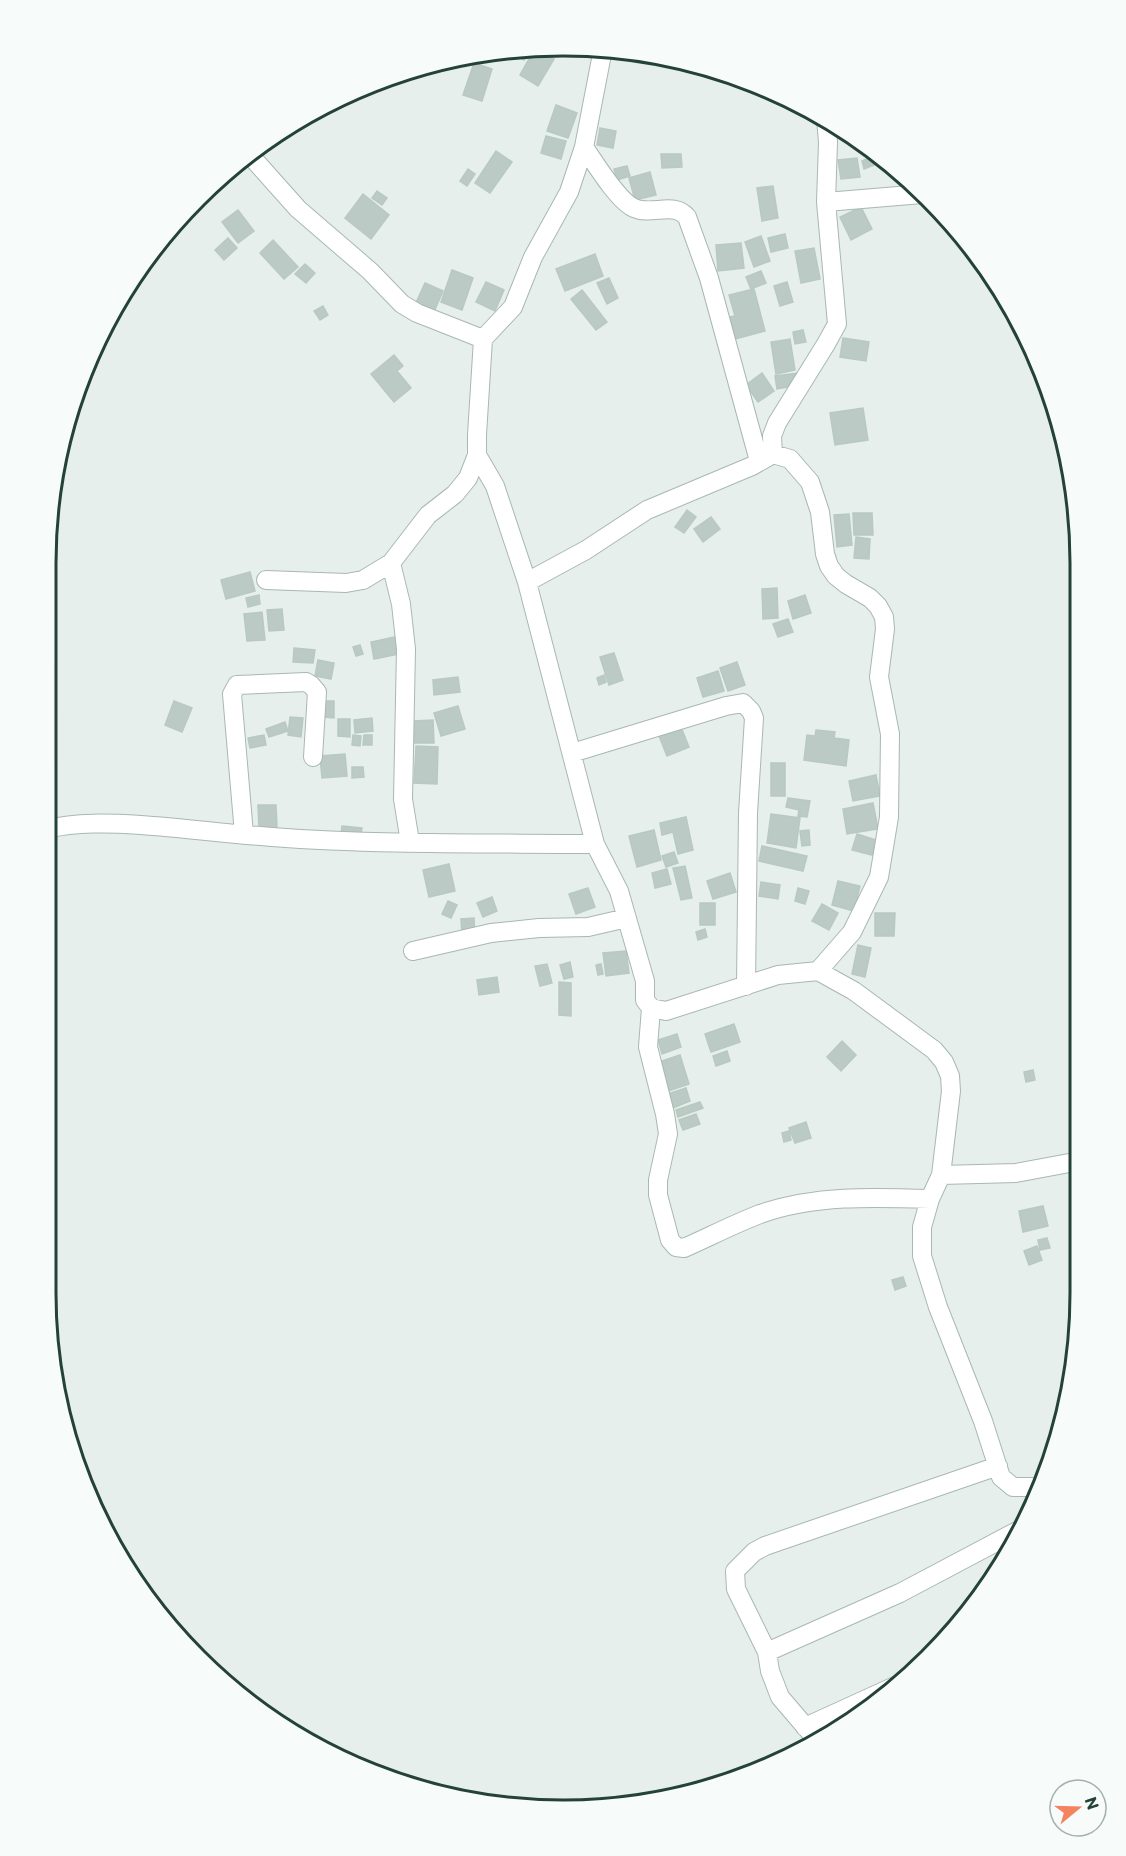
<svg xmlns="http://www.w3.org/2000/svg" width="1126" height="1856" viewBox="0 0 1126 1856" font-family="Commissioner,sans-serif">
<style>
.building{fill:#bbcac4;stroke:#b8c9c2;stroke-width:1.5}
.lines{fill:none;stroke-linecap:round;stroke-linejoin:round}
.minor-casing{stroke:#a8b8b2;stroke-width:20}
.minor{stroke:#fff;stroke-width:18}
.rim{fill:none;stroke:#24423a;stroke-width:3}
</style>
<rect width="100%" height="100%" fill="#e6efeb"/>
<path class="building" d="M568,45l-2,9 -10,-2 2,-6z
M574,46l21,2 -3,10 -20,-6z
M528,48l3,3 -7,9 -14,-10z
M535,48l19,11 -16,27 -18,-11z
M474,63l18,6 -10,32 -19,-6z
M556,105l21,8 -9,25 -21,-7z
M600,128l16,3 -3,17 -16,-3z
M546,136l20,5 -5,18 -20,-6z
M496,151l16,11 -22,31 -15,-10z
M661,154h20l1,13 -20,1z
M871,157l3,8 -10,4 -2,-8z
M857,158l3,19 -19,2 -3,-19z
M627,166l3,10 -13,4 -3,-11z
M468,169l7,5 -8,12 -7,-5z
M650,172l6,23 -21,5 -6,-22z
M773,186l5,32 -16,3 -5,-33z
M377,191l10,7 -5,7 -10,-7z
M363,194l26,21 -18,24 -26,-21z
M861,207l11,22 -21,11 -11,-23z
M238,210l16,21 -16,12 -16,-21z
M785,234l3,14 -17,4 -3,-14z
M761,236l9,25 -16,6 -9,-25z
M228,238l9,10 -13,12 -9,-10z
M273,240l25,27 -14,12 -24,-26z
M741,243l3,25 -26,3 -2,-26z
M814,248l6,31 -19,4 -6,-32z
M595,254l8,22 -38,15 -9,-22z
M305,264l10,9 -9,10 -11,-9z
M452,270l21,8 -11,32 -21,-8z
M761,271l5,12 -15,6 -5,-12z
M609,278l9,20 -11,6 -10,-21z
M486,282l18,8 -9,21 -19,-9z
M787,282l6,20 -13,4 -6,-20z
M425,283l18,8 -10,23 -18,-9z
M754,289l11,42 -30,8 -6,-22 6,-1 -6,-21z
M582,290l25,32 -11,8 -25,-31z
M323,306l5,9 -8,5 -6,-9z
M803,330l3,12 -11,2 -2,-12z
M843,338l26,4 -3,19 -26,-4z
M790,339l5,31 -19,4 -5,-32z
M394,355l9,11 -6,5 14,17 -17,14 -23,-28z
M762,373l12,18 -16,11 -12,-17z
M798,373l2,12 -23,4 -2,-13z
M863,408l5,32 -33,5 -5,-32z
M687,510l9,7 -12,16 -9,-6z
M853,513h19l1,22h-19z
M849,514l3,31 -15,2 -3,-32z
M711,517l9,12 -17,13 -9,-13z
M856,537l14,2 -1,20 -15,-1z
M250,572l5,19 -29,8 -5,-19z
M777,588l1,30 -15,1 -1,-30z
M259,595l1,9 -12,3 -2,-9z
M805,595l6,18 -18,6 -5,-18z
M282,609l2,21 -15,1 -2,-21z
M262,612l3,28 -18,1 -3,-27z
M788,619l5,13 -15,5 -5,-13z
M395,637l4,17 -25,5 -3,-17z
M360,645l3,9 -7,2 -3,-9z
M294,648l21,2 -2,13 -20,-1z
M614,653l9,27 -14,5 -9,-28z
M318,660l16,3 -3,16 -16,-3z
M737,662l8,23 -17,6 -8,-23z
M718,671l6,20 -21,6 -6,-19z
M604,675l2,7 -7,3 -2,-7z
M458,677l2,15 -26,3 -1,-15z
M174,701l18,7 -10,24 -17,-7z
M324,701h10v17l-11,-1z
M458,706l7,23 -24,7 -7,-23z
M290,717l13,1 -2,19 -13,-2z
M372,718l1,13 -18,2 -1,-13z
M338,719h12v18l-12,-1z
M433,720l1,23h-20l-1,-22z
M285,722l3,9 -19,6 -3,-8z
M681,727l8,20 -22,9 -8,-20z
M816,730l19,2 -1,6 15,2 -3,26 -42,-6 3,-25 8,1z
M264,735l2,10 -16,3 -2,-10z
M353,735l8,1 -1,10 -8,-1z
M364,735h8v10h-9z
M416,746l22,1 -1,37 -23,-1z
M345,754l2,22 -25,2 -2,-22z
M771,763h14v33h-14z
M352,767h11l1,10 -12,1z
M876,775l4,21 -27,5 -4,-20z
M788,798l22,3 -3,16 -9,-1 1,-6 -13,-3z
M873,803l5,26 -31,5 -4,-25z
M258,805h18l1,23h-18z
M771,814l29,4 -4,30 -29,-5z
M686,817l7,33 -15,4 -5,-22 -11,3 -2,-12z
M342,826l20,2 -1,8 -20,-2z
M654,830l7,30 -24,7 -8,-31z
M809,830l1,15 -8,1 -2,-15z
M857,834l19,6 -4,15 -20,-5z
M762,846l45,10 -4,15 -44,-10z
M674,852l4,11 -12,4 -4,-11z
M449,864l6,27 -26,6 -6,-27z
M685,866l7,32 -11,2 -8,-32z
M667,869l4,15 -16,4 -3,-15z
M730,873l6,19 -23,7 -6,-18z
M838,881l22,5 -6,25 -22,-6z
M761,882l19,3 -2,14 -19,-3z
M588,888l7,19 -19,7 -7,-20z
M798,888l11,3 -4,13 -10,-3z
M492,897l5,14 -14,6 -6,-14z
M448,901l9,4 -6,13 -9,-4z
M700,903h15v22h-15z
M822,904l16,9 -9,17 -17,-9z
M875,913h20l-1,23h-19z
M474,918l1,18h-13l-1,-17z
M705,929l2,8 -9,3 -2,-8z
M858,945l13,3 -6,29 -13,-3z
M626,951l3,22 -23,3 -3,-23z
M570,962l3,15 -9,2 -4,-14z
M547,964l5,19 -12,3 -5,-20z
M601,964l2,10 -5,1 -2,-10z
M497,977l2,15 -20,3 -2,-15z
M559,982l12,1v33l-12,-1z
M734,1024l6,18 -29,10 -6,-18z
M677,1034l4,13 -19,7 -4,-14z
M842,1041l14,14 -15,16 -14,-14z
M727,1051l3,10 -14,5 -3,-10z
M680,1055l9,29 -21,7 -9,-29z
M1033,1070l2,10 -9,2 -2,-10z
M686,1088l4,13 -17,7 -5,-14z
M700,1102l3,6 -25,9 -2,-7z
M696,1114l4,10 -17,6 -4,-10z
M806,1122l5,16 -16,5 -6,-15z
M789,1131l2,9 -7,2 -2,-9z
M1043,1206l5,20 -25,6 -4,-21z
M1047,1238l3,10 -10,2 -2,-10z
M1037,1246l5,14 -13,5 -5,-14z
M903,1277l3,9 -11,4 -3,-10z"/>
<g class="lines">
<g class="minor-casing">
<path id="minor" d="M584,147c11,16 34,54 50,61 18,8 40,-7 53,9l22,61 50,183
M249,154l49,55 72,62 32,33 15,9 66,26
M826,202l96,-8
M773,454l-1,-18 5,-13 49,-79 11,-20 -11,-122 2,-60 -2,-23
M391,563l10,41 5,45 -3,150 7,43
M266,580l80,3 17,-3 28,-17 37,-48 27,-21 13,-16 9,-23
M527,582l59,-32 61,-40 105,-44 21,-12 17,5 20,23 10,30 5,42 4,12 7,10 10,8 24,14 8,8 6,11 1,12 -6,48 11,57 -1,83 -10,60 -27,55 -34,39
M572,753l154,-47 17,-3 8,8 3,7 -6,95 -2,173
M46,829c32,-7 62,-6 95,-4 44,3 87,9 131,12 107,8 216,6 323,7l-68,-262 -32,-96 -18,-31v-20l6,-96 30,-32 20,-50 36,-65 15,-45 19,-98
M244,834l-12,-140 5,-9 69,-3 5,3 6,7 -4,65
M595,844l24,47 26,90v19l6,8 15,3 112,-36 40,-4 36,20 80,59 10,12 6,14 1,15 -10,84 -11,24 -8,28v29l16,51 45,114 18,56 12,10h18l8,2
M413,951l78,-18 48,-5 49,-1 39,-9
M651,1008l-3,39 17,67 3,20 -10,46v15l12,45 6,7 8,1c25,-11 50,-24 76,-34 54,-19 113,-17 170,-15
M941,1175l75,-2 64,-12
M767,1652l133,-59 119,-63
M805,1727l90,-41
M815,1738l-35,-41 -10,-26 -3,-19 -31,-63 -1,-18 19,-19 11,-6 233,-80"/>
</g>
<use href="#minor" class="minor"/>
</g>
<path d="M0 0H1126V1856H0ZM563 56H563A507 507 0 0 1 1070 563V1293A507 507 0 0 1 563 1800H563A507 507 0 0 1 56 1293V563A507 507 0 0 1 563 56Z" fill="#f7fbf9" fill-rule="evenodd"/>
<path class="rim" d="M563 56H563A507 507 0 0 1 1070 563V1293A507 507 0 0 1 563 1800H563A507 507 0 0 1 56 1293V563A507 507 0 0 1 563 56Z"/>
<g transform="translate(1078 1808) rotate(71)"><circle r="28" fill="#f7fbf9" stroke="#a3b1ad" stroke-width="1.5"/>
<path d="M0-4.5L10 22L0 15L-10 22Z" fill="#f4845f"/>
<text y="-9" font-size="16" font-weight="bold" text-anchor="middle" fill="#24423a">N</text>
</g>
</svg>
